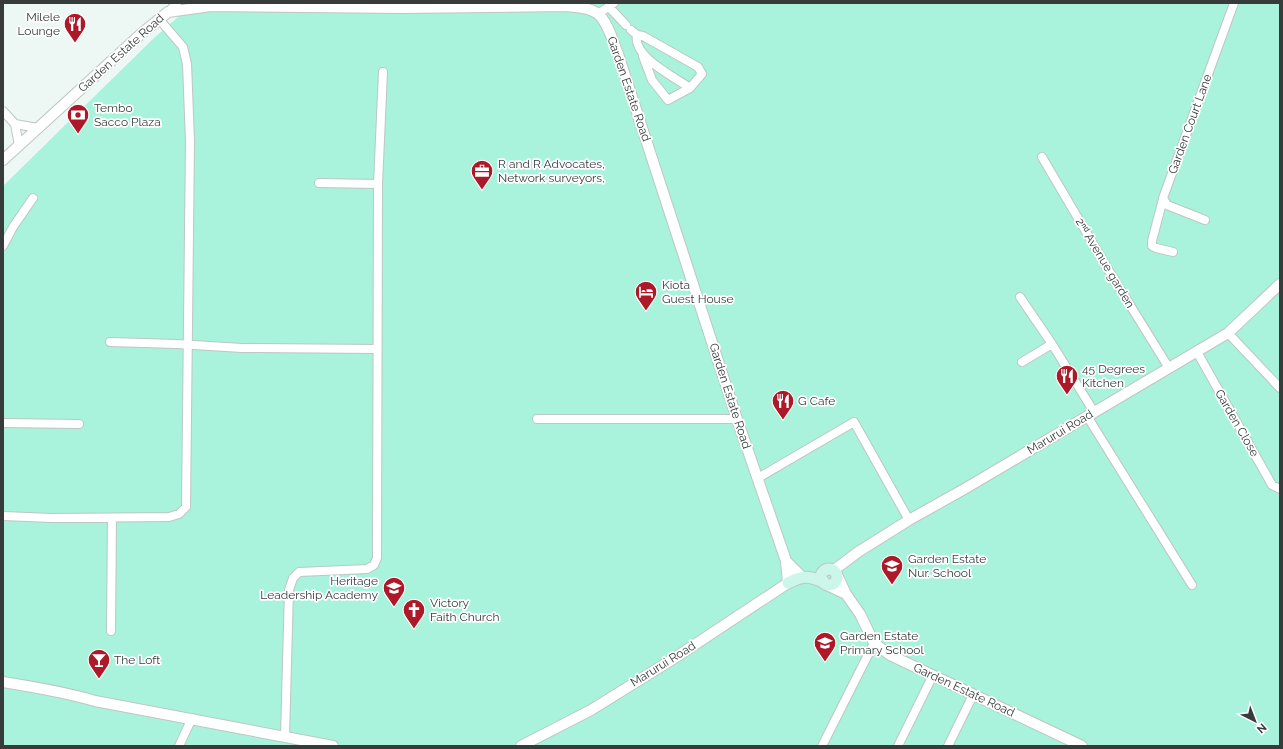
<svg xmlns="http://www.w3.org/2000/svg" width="1283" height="749" viewBox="0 0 1283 749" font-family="Raleway,sans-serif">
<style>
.green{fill:#a9f2db}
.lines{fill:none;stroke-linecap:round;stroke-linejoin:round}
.minor-casing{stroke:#bdc7c3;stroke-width:10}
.tertiary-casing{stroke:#bdc7c3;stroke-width:12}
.secondary-casing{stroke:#bdc7c3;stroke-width:13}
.minor{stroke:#fff;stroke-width:8}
.tertiary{stroke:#fff;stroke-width:10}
.secondary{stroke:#cdf6eb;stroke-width:11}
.labels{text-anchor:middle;stroke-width:3.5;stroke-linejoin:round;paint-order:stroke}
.poi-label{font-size:12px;fill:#373b3a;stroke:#fff;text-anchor:start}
.street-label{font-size:12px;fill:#373b3a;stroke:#fff}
</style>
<rect width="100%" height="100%" fill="#edf8f4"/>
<path class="green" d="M194,3h1086v743h-1277v-560l151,-148z"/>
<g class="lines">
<g class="minor-casing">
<path id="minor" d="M609,7l17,18
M168,12l9,-9
M598,14l16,-11
M631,30l6,5 6,1 55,31 4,7 -12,14c-15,-11 -58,-31 -53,-53
M643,56l9,24 16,20 22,-12
M3,111l12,13 4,22
M15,124l23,4
M1042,157l70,119 57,92
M319,183l59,1
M1163,199l-11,42v5l4,2 17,4
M1205,220l-38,-15 -4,-7 71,-195
M3,246l10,-19 20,-29
M1020,297l32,47
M1228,333l52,55
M110,342l67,2 65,4 135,1
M1197,352l75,133 8,4
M1022,362l30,-18 42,68
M1087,416l105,169
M537,419h200
M3,423l76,1
M758,478l96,-56 55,98
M3,516l49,2 117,-1 10,-3 7,-7 4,-366 -3,-77 -4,-17 -24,-28
M111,631l1,-113
M285,736l4,-146 4,-12 6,-6 68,-3 7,-4 3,-7 1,-374 5,-112
M179,746l13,-28
M822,746l52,-103
M898,746l35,-71
M948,746l25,-51"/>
</g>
<g class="tertiary-casing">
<path id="tertiary" d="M3,160l138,-126 27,-22 43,-6 192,2 163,-2c9,1 24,1 32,8 10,8 15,28 20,40l119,365 47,136 2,6 16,16
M834,570l24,-18 51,-32 57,-32 262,-155 52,-49
M837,575l9,19
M827,585l19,9 14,20 14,29 16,12 192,91
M3,682c31,5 62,10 92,19l238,45
M521,746l70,-36 82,-51 115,-76 -2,-22"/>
</g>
<g class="secondary-casing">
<path id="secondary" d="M821 577a8 8 0 1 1 16 0a8 8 0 1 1-16 0Z
M788,583c16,-8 20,-7 36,-1"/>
</g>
<use href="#minor" class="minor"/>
<use href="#tertiary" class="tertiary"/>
<use href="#secondary" class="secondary"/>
</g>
<defs>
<g id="restaurant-pin" transform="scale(1.15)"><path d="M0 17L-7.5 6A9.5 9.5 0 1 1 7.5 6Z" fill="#ad1929" stroke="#fff"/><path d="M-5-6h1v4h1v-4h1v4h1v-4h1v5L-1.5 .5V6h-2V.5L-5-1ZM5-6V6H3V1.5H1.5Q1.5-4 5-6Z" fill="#fff"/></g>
<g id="bank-pin" transform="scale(1.15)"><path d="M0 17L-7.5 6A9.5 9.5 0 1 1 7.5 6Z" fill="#ad1929" stroke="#fff"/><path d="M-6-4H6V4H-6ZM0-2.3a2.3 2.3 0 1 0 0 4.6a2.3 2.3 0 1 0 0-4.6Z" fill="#fff"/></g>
<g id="office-pin" transform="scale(1.15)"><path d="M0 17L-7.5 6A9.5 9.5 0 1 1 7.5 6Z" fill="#ad1929" stroke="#fff"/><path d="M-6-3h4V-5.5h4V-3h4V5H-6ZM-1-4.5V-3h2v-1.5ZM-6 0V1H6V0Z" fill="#fff"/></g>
<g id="hotel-pin" transform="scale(1.15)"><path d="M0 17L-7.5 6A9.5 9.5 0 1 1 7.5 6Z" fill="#ad1929" stroke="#fff"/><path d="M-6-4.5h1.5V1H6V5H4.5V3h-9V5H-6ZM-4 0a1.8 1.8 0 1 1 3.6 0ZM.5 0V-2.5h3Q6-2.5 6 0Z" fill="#fff"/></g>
<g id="school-pin" transform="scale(1.15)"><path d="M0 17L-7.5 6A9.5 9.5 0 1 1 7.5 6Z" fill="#ad1929" stroke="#fff"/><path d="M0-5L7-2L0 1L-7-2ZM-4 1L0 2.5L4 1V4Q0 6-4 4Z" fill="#fff"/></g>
<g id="church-pin" transform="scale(1.15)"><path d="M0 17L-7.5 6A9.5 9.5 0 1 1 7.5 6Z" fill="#ad1929" stroke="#fff"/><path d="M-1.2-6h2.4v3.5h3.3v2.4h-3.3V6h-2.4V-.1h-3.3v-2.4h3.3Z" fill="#fff"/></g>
<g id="bar-pin" transform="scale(1.15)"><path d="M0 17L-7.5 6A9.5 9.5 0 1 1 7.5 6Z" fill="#ad1929" stroke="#fff"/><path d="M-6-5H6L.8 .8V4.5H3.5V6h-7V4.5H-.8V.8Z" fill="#fff"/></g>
</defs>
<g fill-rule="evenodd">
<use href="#restaurant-pin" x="75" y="24"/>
<use href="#bank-pin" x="78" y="115"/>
<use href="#office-pin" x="482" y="171"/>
<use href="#hotel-pin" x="646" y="292"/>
<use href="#restaurant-pin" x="1067" y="376"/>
<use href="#restaurant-pin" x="783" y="401"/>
<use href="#school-pin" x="892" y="566"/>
<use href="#school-pin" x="394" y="588"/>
<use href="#church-pin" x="414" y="610"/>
<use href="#school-pin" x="825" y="643"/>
<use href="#bar-pin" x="99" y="660"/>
</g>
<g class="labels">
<g class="poi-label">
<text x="60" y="21" text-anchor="end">Milele<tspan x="60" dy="14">Lounge</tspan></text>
<text x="94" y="112">Tembo<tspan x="94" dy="14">Sacco Plaza</tspan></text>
<text x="498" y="168">R and R Advocates,<tspan x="498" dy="14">Network surveyors,</tspan></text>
<text x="662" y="289">Kiota<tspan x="662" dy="14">Guest House</tspan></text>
<text x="1082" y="373">45 Degrees<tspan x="1082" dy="14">Kitchen</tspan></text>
<text x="798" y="405">G Cafe</text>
<text x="908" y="563">Garden Estate<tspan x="908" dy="14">Nur. School</tspan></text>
<text x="378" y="585" text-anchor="end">Heritage<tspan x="378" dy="14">Leadership Academy</tspan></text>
<text x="430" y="607">Victory<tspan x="430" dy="14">Faith Church</tspan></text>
<text x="840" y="640">Garden Estate<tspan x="840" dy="14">Primary School</tspan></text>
<text x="114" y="664">The Loft</text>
</g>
<g class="street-label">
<text transform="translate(121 53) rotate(-42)" y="4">Garden Estate Road</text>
<text transform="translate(629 89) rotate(71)" y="4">Garden Estate Road</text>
<text transform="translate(1190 124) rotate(-70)" y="4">Garden Court Lane</text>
<text transform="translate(1105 263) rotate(59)" y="4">2ⁿᵈ Avenue garden</text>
<text transform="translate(730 396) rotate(72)" y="4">Garden Estate Road</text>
<text transform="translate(1237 423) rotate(60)" y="4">Garden Close</text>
<text transform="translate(1060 432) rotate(-31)" y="4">Marurui Road</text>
<text transform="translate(663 664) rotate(-32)" y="4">Marurui Road</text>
<text transform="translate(964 690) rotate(25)" y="4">Garden Estate Road</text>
</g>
</g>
<rect width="1283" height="749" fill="none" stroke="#373b3a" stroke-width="8"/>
<g transform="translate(1255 721) rotate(138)" stroke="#ffffff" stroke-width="3" paint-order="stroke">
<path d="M0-3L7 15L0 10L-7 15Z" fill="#373b3a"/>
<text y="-6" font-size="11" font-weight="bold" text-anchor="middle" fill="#373b3a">N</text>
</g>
</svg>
